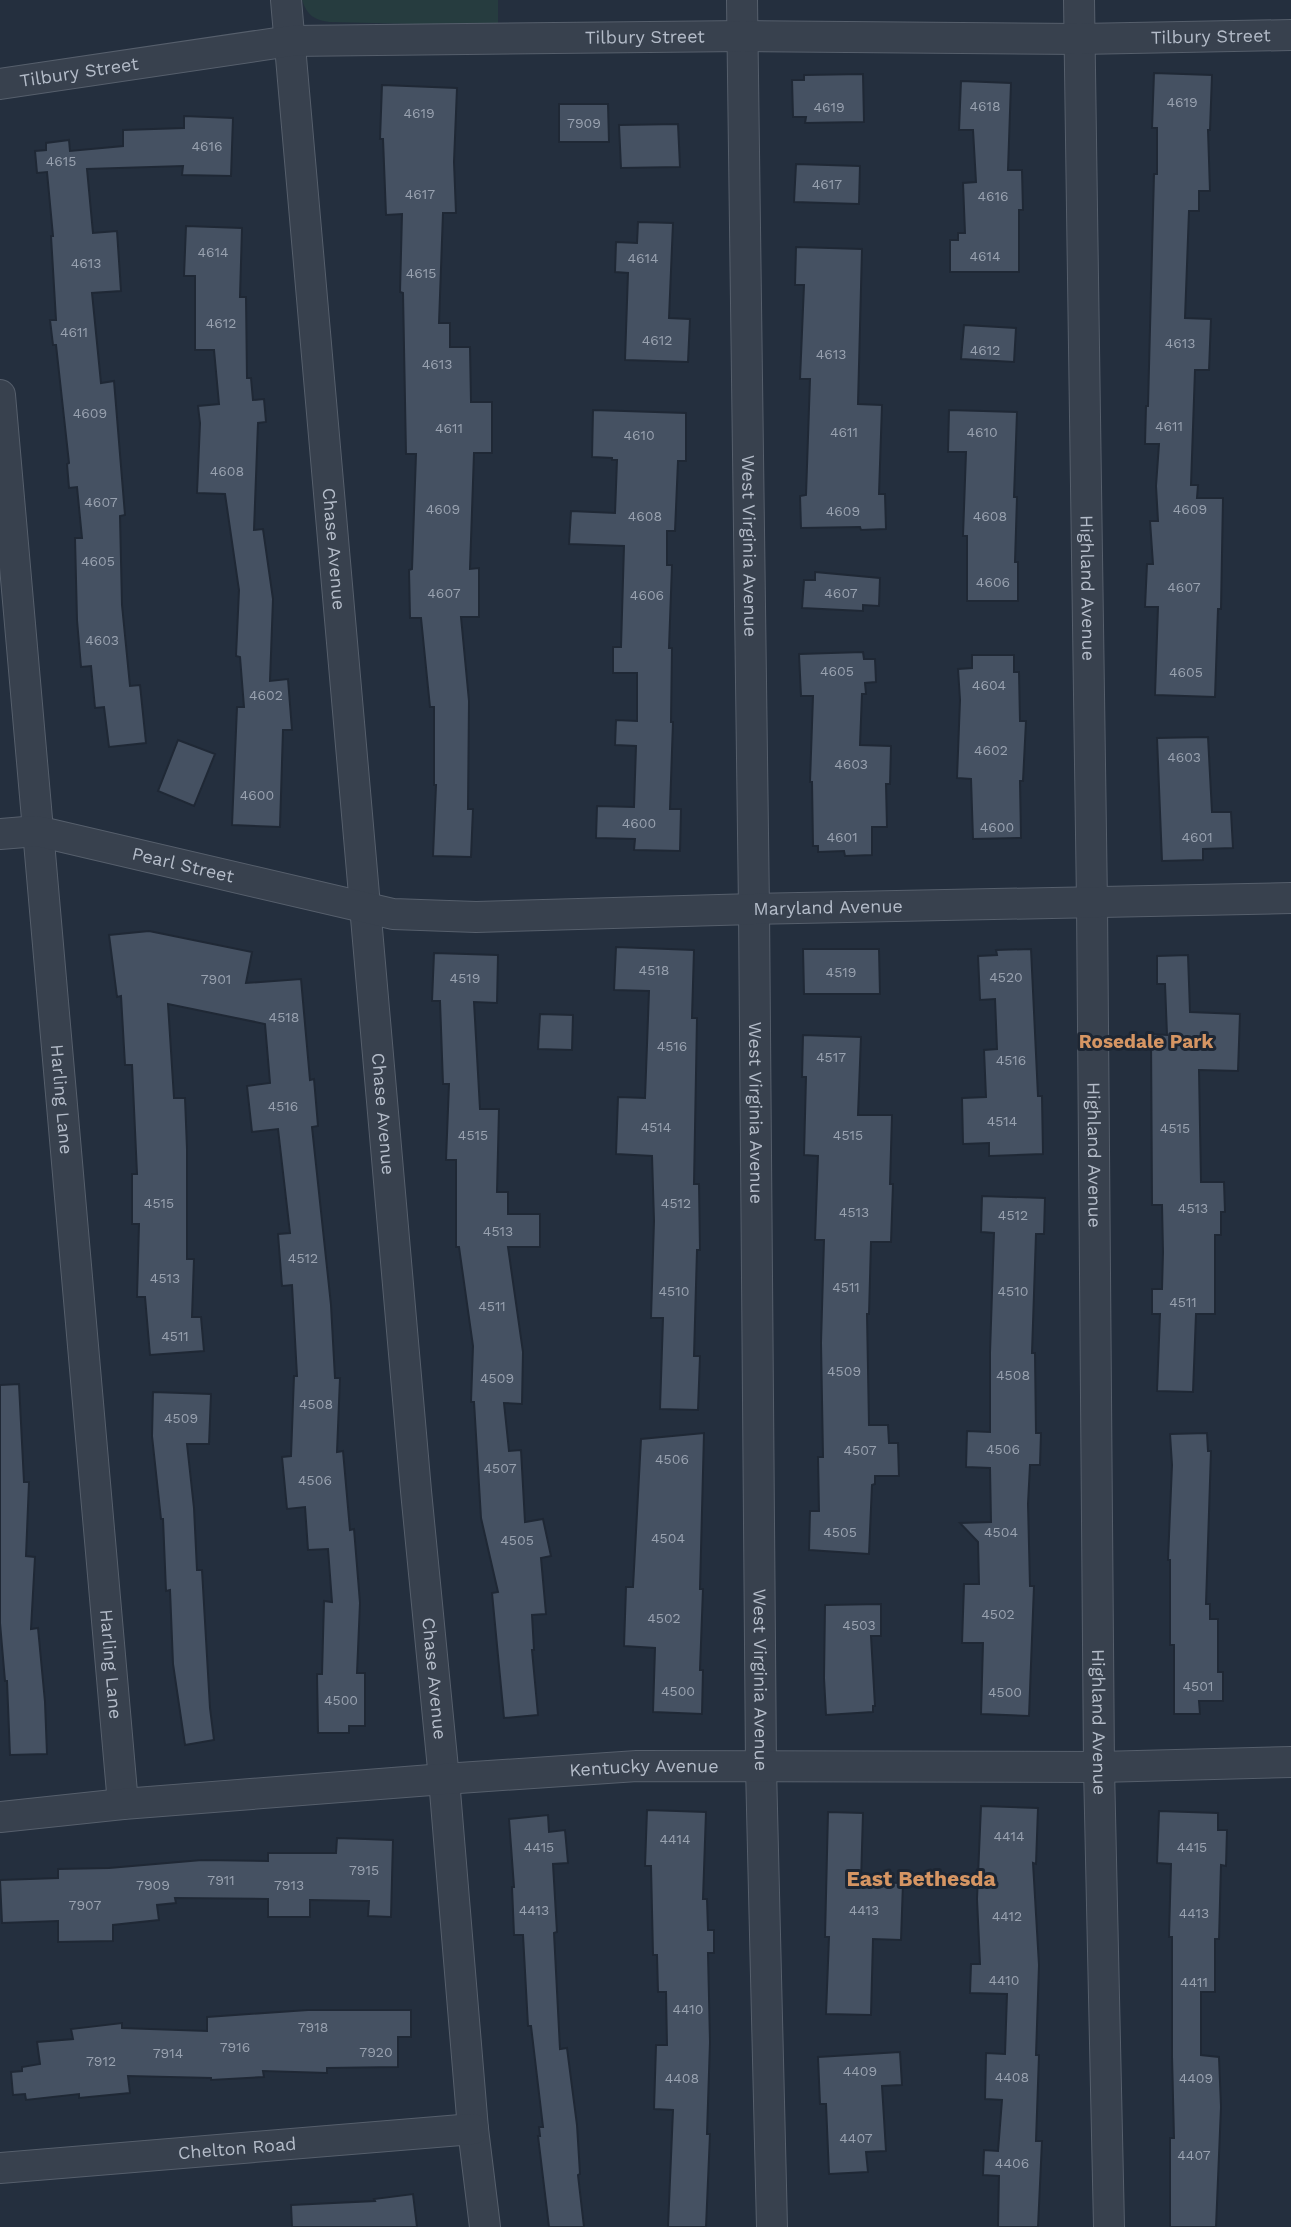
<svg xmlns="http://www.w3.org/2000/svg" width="1291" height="2227" viewBox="0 0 1291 2227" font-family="'Work Sans',sans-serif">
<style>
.green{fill:#263c3f}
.building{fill:#455162;stroke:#1f2835;stroke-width:2}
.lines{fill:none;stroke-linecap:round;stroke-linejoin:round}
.street-casing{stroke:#565f6c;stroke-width:32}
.street{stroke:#38414e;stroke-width:30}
.labels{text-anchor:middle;stroke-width:6;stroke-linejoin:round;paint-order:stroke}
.number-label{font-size:14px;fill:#98a1af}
.street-label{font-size:18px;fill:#b4bcc9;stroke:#1d2633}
.neighbourhood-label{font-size:19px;font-weight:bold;fill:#d59563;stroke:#1d2633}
.quarter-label{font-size:21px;font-weight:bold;fill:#d59563;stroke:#1d2633}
</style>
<rect width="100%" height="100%" fill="#242f3e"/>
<path class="green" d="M302,0h196v26l-169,-4c-15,-2 -22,-7 -27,-22z"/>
<path class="building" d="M1154,73l58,2 -2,55h-2l2,61h-11v20h-10l-4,107 26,1 -2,51h-14l-4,115h7l-1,13h26l-2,111h-3l-3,88 -60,-2 3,-88h-13l2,-43h6l-3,-43h8l-2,-35 3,-42h-14l1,-38h2l6,-232h3v-46h-5z
M863,74l1,48 -59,1 1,-6h-13l-1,-37h12v-5z
M961,81l50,2 -3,87h14l1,40h-4v62h-69v-32h8v-7h7l-2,-50 13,-1 -3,-52h-14z
M382,85l75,3 -3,74 2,51h-13l-4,110h11v24h20l1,55h21v51h-18l-4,116 9,-1v49h-18l8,84 -1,108h5l-2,48 -38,-1 3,-71h-2v-78h-4l-9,-89h-11l-1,-48 3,-1 4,-115h-10l-3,-161 -3,-1 2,-78 -16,1 -3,-76h-3z
M559,104h49l1,38h-50z
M184,116l49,2 -2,58 -49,-1 1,-9 -96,3 6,64 24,-2 4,60 -29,2 9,90 13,-2 11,134 -5,1 2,89 8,81 10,-1 6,58 -37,4 -5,-40 -9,1 -4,-42 -10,1 -4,-47 -2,-82h7l-5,-51 -8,1 -2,-24 2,-1 -13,-118h-3l-3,-25h6l-5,-84h2l-6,-64 -10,1 -2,-22 11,-1v-7l23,-3 1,11 53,-5v-16l61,-2z
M678,124l2,43 -59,1 -2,-43z
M796,164l64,2 -1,38 -65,-2z
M638,222l35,1 -4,95 21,1 -2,43 -63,-2 3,-87 -13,-1 1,-30 21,1z
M186,226l56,2 -2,69h6l1,81h4l2,22 11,-1 2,23 -8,1 -4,107 9,-1 10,70 -3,82 18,-2 4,51h-9l-3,97 -48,-2 5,-118h7l-4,-50 -4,-1 3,-66 -14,-96 -28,-1 3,-70 -2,-17 21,-2 -5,-54h-19v-74h-11z
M796,247l66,2 -4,155 24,1 -3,89h6l1,35 -25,1 -1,-3 -59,1 -1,-32 6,-1 4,-116h-10l4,-94h-9z
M964,325l52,3 -2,34 -53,-3z
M593,410l93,3v48h-8l-3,70h-8v34h5l-3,83h3l-1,74h2l-3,87h11l-1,42 -46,-1 1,-11 -39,-1 1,-32 37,1 2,-61 -21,-1 1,-25 21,1v-48h-24v-26h8l3,-101 -55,-2 2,-33 44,2 2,-53h-5v-2l-20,-1z
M949,410l68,2 -3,85h3l-2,65h3v39h-51v-65h-4l3,-84h-18z
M815,572l65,6 -1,28 -16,-1v6l-61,-3 2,-28h11z
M863,652l1,7h11l1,23 -11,1 1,11h-4l-2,51 31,1 -1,38h-4l1,43h-15v28l-27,1 -1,-5 -26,1v-6h-5l-1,-64h-2l3,-86h-12l-2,-42z
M972,655h42v17h5l1,49h6l-3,60h-3l1,57 -48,1 -2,-60 -14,-1 3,-78 -2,-31 14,-1z
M1208,737l4,75h19l2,36 -30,1v11l-41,1 -5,-123z
M178,740l37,14 -21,52 -36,-15z
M149,931l103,21 -6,31 55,-4 9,101 4,-1 4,47 -6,1 19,178 4,73h5l-3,74 6,-1 7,79 4,-1 6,74 -3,70h8v53h-16v7h-31l-1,-59h5l2,-73 8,1 -4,-53 -20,1 -3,-43 -18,2 -5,-52 9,-1 3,-80h3l-5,-91 -10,1 -4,-52 12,-1 -12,-104 -26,3 -5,-46 23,-3 -5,-59 -97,-20 6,94h11l2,51v110h7l-2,58h9l3,34 -54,4 -5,-58h-8l2,-73h-7v-50h5l-5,-109h-7l-4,-69 -4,1 -8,-62z
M616,947l78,3 -2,68h5l-3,166h5l1,66h-3l-3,106h6l-2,54 -38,-1 3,-91h-12l3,-97 -2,-65 -36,-2 2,-57 27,1 4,-107 -35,-1z
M803,949h76l1,45h-76z
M1031,949l7,147h4l1,58 -54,2v-13l-26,1 -1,-46 24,-1 -2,-47 13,-1 -2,-50 -15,1 -2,-44 19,-1 -1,-5z
M434,953l64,2 -1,48 -23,-1 6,107h19l-2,83h11v22h32v33h-32l15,105 -1,52 -18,-1 5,48 12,-1 4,72 18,-3 8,37 -10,2 5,56 -14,1 2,35h-2l6,65 -34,3 -12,-125 6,-1 -17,-74 -7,-116h-3l2,-56 -14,-99h-3v-87h-10l3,-76h-6l-3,-83h-8z
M1188,955l2,57 50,2 -2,57 -39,-1 2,112h23l1,30h-4v23h-6v79h-19l-3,78 -36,-1 3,-77h-8v-25h10l1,-37 -1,-47h-10l-1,-171 16,1 -2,-51h-8v-28z
M540,1014l33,1 -1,35 -34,-1z
M803,1035l58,2 -3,78h34l-2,69h3l-2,58h-20l-2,72h-2l2,111h19l1,18h9l1,33h-24v8l-3,1 -3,69 -60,-4 1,-39h9l-1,-54h5l-2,-114 3,-103h-9l3,-84 -14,-1 2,-78h-4z
M982,1196l63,2 -1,36h-8l-4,119h3l1,80h5l-1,32h-10l-2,39 2,82h4l-5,130 -48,-2 2,-71h-21l2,-59h15l-1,-42 -18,-19 31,-1 -1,-54 -24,-1 1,-36 23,1v-79l4,-120 -13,-1z
M19,1384l5,98h5l-3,74 9,1 -4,72 7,-1 7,74 2,52 -37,1 -3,-74h-2l-5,-58v-238z
M153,1392l58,2 -2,50h-22l7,64 3,62h5l8,138 4,32 -29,5 -12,-81 -3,-74 -4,1 -3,-72h-2l-9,-83z
M704,1433l-4,156h3l-3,81h3l-1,44 -49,-2 2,-64 -31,-2 2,-59h7l8,-148z
M1207,1433l1,18h3l-5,153h4v15h8v53h5v29h-24l1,13h-26v-69h-4v-85h-2l4,-95 -2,-31z
M881,1604v32h-10l4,70h-2v6l-47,3 -2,-37 1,-73z
M981,1806l57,2 -2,56 -3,-1 6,102 -3,90h3l-3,86h6l-4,86h-40l1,-51 -16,-1 1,-25 14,1 4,-51 -17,-1 1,-46 19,1 2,-60 -37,-1 1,-29h9l-3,-65z
M647,1810l59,2 -3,87h4l1,31h6v23h-6l2,89 -3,92h3l-4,93h-38l5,-117 -19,-1 2,-64h11l-1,-53h-8l-1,-37h-4l-2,-89h-6z
M1159,1811l59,2v17h9l-1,36 -5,-1 -2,74h-4v53h-14v63l18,2 2,50 -5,120h-46v-89h4l-2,-82v-119h-3l2,-73 -14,-1z
M828,1812l35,1 -2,69 42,1 -2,57 -28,-1 -2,76 -45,-1 3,-77h-4z
M548,1815l1,17 16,-2 3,33 -15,1 4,68 -3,1 6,116 7,-1 10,77 3,49 -2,1 6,52h-35l-11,-91h2l-1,-9h4l-12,-101h-3l-5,-91h-9l-2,-48h2l-5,-68z
M337,1838l56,2 -2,77 -23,-1 1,-15 -59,-1v17h-42v-18l-93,-1 1,5 -19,2 2,15 -46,5v16l-55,1v-21l-56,2 -2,-43 58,-2v-9l51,-1 93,-8 66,1v-8h68z
M308,2010h103v27h-13v30l-71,1v5l-64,-2 1,6 -53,3v-2l-83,-2 2,17 -51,5v-4l-53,6 -1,-6 -12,1 -2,-23 11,-1v-4l18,-3 -3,-22 36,-3 -2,-10 51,-6v5l85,3v-14z
M900,2052l2,33 -20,1 4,65 -20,1 2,20 -39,2 -3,-70h-6l-2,-47z
M413,2194l4,33h-125l-1,-22 84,-4 -1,-2z"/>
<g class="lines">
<g class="street-casing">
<g id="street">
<path id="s1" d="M286,0l130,1491 28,288 29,350 12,98"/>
<path id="s2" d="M742,0l12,909 7,858 11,460"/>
<path id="s3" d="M1079,0l13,903 7,864 10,460"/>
<path id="s4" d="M0,84l290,-43 453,-5 337,3 211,-4"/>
<path id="s5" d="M0,395l123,1409"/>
<path id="s6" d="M0,834l37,-3 356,83 83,3 278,-8 537,-11"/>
<path id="s7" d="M0,1817l123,-13 321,-25 193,-13 462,1 192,-5"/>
<path id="s8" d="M0,2168l473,-39"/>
</g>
</g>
<use href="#street" class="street"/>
</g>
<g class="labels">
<g class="number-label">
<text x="1182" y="107">4619</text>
<text x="985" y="111">4618</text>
<text x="829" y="112">4619</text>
<text x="419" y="118">4619</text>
<text x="584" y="128">7909</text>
<text x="207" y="151">4616</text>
<text x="61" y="166">4615</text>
<text x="827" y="189">4617</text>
<text x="420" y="199">4617</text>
<text x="993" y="201">4616</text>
<text x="213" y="257">4614</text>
<text x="985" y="261">4614</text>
<text x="643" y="263">4614</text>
<text x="86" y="268">4613</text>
<text x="421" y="278">4615</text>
<text x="221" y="328">4612</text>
<text x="74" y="337">4611</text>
<text x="657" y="345">4612</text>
<text x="1180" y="348">4613</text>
<text x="985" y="355">4612</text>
<text x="831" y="359">4613</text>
<text x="437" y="369">4613</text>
<text x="90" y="418">4609</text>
<text x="1169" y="431">4611</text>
<text x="449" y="433">4611</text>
<text x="844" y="437">4611</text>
<text x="982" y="437">4610</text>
<text x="639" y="440">4610</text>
<text x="227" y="476">4608</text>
<text x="101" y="507">4607</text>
<text x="443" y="514">4609</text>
<text x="1190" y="514">4609</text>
<text x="843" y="516">4609</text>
<text x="645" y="521">4608</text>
<text x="990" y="521">4608</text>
<text x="98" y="566">4605</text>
<text x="993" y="587">4606</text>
<text x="1184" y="592">4607</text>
<text x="444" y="598">4607</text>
<text x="841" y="598">4607</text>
<text x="647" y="600">4606</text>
<text x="102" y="645">4603</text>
<text x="837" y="676">4605</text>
<text x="1186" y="677">4605</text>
<text x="989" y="690">4604</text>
<text x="266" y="700">4602</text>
<text x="991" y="755">4602</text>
<text x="1184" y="762">4603</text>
<text x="851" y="769">4603</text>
<text x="257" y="800">4600</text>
<text x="639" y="828">4600</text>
<text x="997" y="832">4600</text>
<text x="842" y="842">4601</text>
<text x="1197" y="842">4601</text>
<text x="654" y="975">4518</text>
<text x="841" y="977">4519</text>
<text x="1006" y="982">4520</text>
<text x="465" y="983">4519</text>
<text x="216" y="984">7901</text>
<text x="284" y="1022">4518</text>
<text x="672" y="1051">4516</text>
<text x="831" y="1062">4517</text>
<text x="1011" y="1065">4516</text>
<text x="283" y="1111">4516</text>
<text x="1002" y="1126">4514</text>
<text x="656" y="1132">4514</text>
<text x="1175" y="1133">4515</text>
<text x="473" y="1140">4515</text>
<text x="848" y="1140">4515</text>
<text x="159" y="1208">4515</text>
<text x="676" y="1208">4512</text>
<text x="1193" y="1213">4513</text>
<text x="854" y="1217">4513</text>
<text x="1013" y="1220">4512</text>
<text x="498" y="1236">4513</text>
<text x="303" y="1263">4512</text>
<text x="165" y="1283">4513</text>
<text x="846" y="1292">4511</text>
<text x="674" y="1296">4510</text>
<text x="1013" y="1296">4510</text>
<text x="1183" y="1307">4511</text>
<text x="492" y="1311">4511</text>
<text x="175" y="1341">4511</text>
<text x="844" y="1376">4509</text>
<text x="1013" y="1380">4508</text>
<text x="497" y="1383">4509</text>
<text x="316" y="1409">4508</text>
<text x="181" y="1423">4509</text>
<text x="1003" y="1454">4506</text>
<text x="860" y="1455">4507</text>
<text x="672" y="1464">4506</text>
<text x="500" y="1473">4507</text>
<text x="315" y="1485">4506</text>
<text x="840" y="1537">4505</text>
<text x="1001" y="1537">4504</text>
<text x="668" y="1543">4504</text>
<text x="517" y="1545">4505</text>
<text x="998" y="1619">4502</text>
<text x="664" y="1623">4502</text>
<text x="859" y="1630">4503</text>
<text x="1198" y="1691">4501</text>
<text x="678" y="1696">4500</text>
<text x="1005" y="1697">4500</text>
<text x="341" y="1705">4500</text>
<text x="1009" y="1841">4414</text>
<text x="675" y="1844">4414</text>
<text x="539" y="1852">4415</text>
<text x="1192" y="1852">4415</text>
<text x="364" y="1875">7915</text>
<text x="221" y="1885">7911</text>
<text x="153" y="1890">7909</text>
<text x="289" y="1890">7913</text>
<text x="85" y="1910">7907</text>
<text x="534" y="1915">4413</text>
<text x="864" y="1915">4413</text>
<text x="1194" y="1918">4413</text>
<text x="1007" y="1921">4412</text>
<text x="1004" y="1985">4410</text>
<text x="1194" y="1987">4411</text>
<text x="688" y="2014">4410</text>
<text x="313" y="2032">7918</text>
<text x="235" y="2052">7916</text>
<text x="376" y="2057">7920</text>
<text x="168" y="2058">7914</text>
<text x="101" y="2066">7912</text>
<text x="860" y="2076">4409</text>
<text x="1012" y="2082">4408</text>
<text x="682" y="2083">4408</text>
<text x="1196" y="2083">4409</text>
<text x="856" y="2143">4407</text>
<text x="1194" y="2160">4407</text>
<text x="1012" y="2168">4406</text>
</g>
<g class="street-label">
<text dy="6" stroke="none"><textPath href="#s4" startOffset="1214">Tilbury Street</textPath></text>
<text dy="6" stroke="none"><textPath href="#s4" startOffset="648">Tilbury Street</textPath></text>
<text dy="6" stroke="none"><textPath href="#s4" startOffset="80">Tilbury Street</textPath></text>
<text dy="6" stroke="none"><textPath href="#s2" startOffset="546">West Virginia Avenue</textPath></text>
<text dy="6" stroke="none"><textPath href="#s1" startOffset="551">Chase Avenue</textPath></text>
<text dy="6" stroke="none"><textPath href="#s3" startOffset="588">Highland Avenue</textPath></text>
<text dy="6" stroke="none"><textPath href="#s6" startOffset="187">Pearl Street</textPath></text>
<text dy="6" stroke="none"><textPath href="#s6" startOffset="838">Maryland Avenue</textPath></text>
<text dy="6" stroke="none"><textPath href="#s5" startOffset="707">Harling Lane</textPath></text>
<text dy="6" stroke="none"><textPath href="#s1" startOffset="1118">Chase Avenue</textPath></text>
<text dy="6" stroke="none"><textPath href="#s2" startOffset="1113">West Virginia Avenue</textPath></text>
<text dy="6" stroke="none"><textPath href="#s3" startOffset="1155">Highland Avenue</textPath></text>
<text dy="6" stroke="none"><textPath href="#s5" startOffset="1274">Harling Lane</textPath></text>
<text dy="6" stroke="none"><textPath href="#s1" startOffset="1685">Chase Avenue</textPath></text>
<text dy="6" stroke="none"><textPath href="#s2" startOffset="1680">West Virginia Avenue</textPath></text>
<text dy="6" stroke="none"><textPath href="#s3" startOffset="1722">Highland Avenue</textPath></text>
<text dy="6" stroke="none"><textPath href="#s7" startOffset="646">Kentucky Avenue</textPath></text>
<text dy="6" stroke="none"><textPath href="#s8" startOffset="238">Chelton Road</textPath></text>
</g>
<g class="neighbourhood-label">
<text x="1146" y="1048">Rosedale Park</text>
</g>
<g class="quarter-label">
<text x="921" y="1886">East Bethesda</text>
</g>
</g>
</svg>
